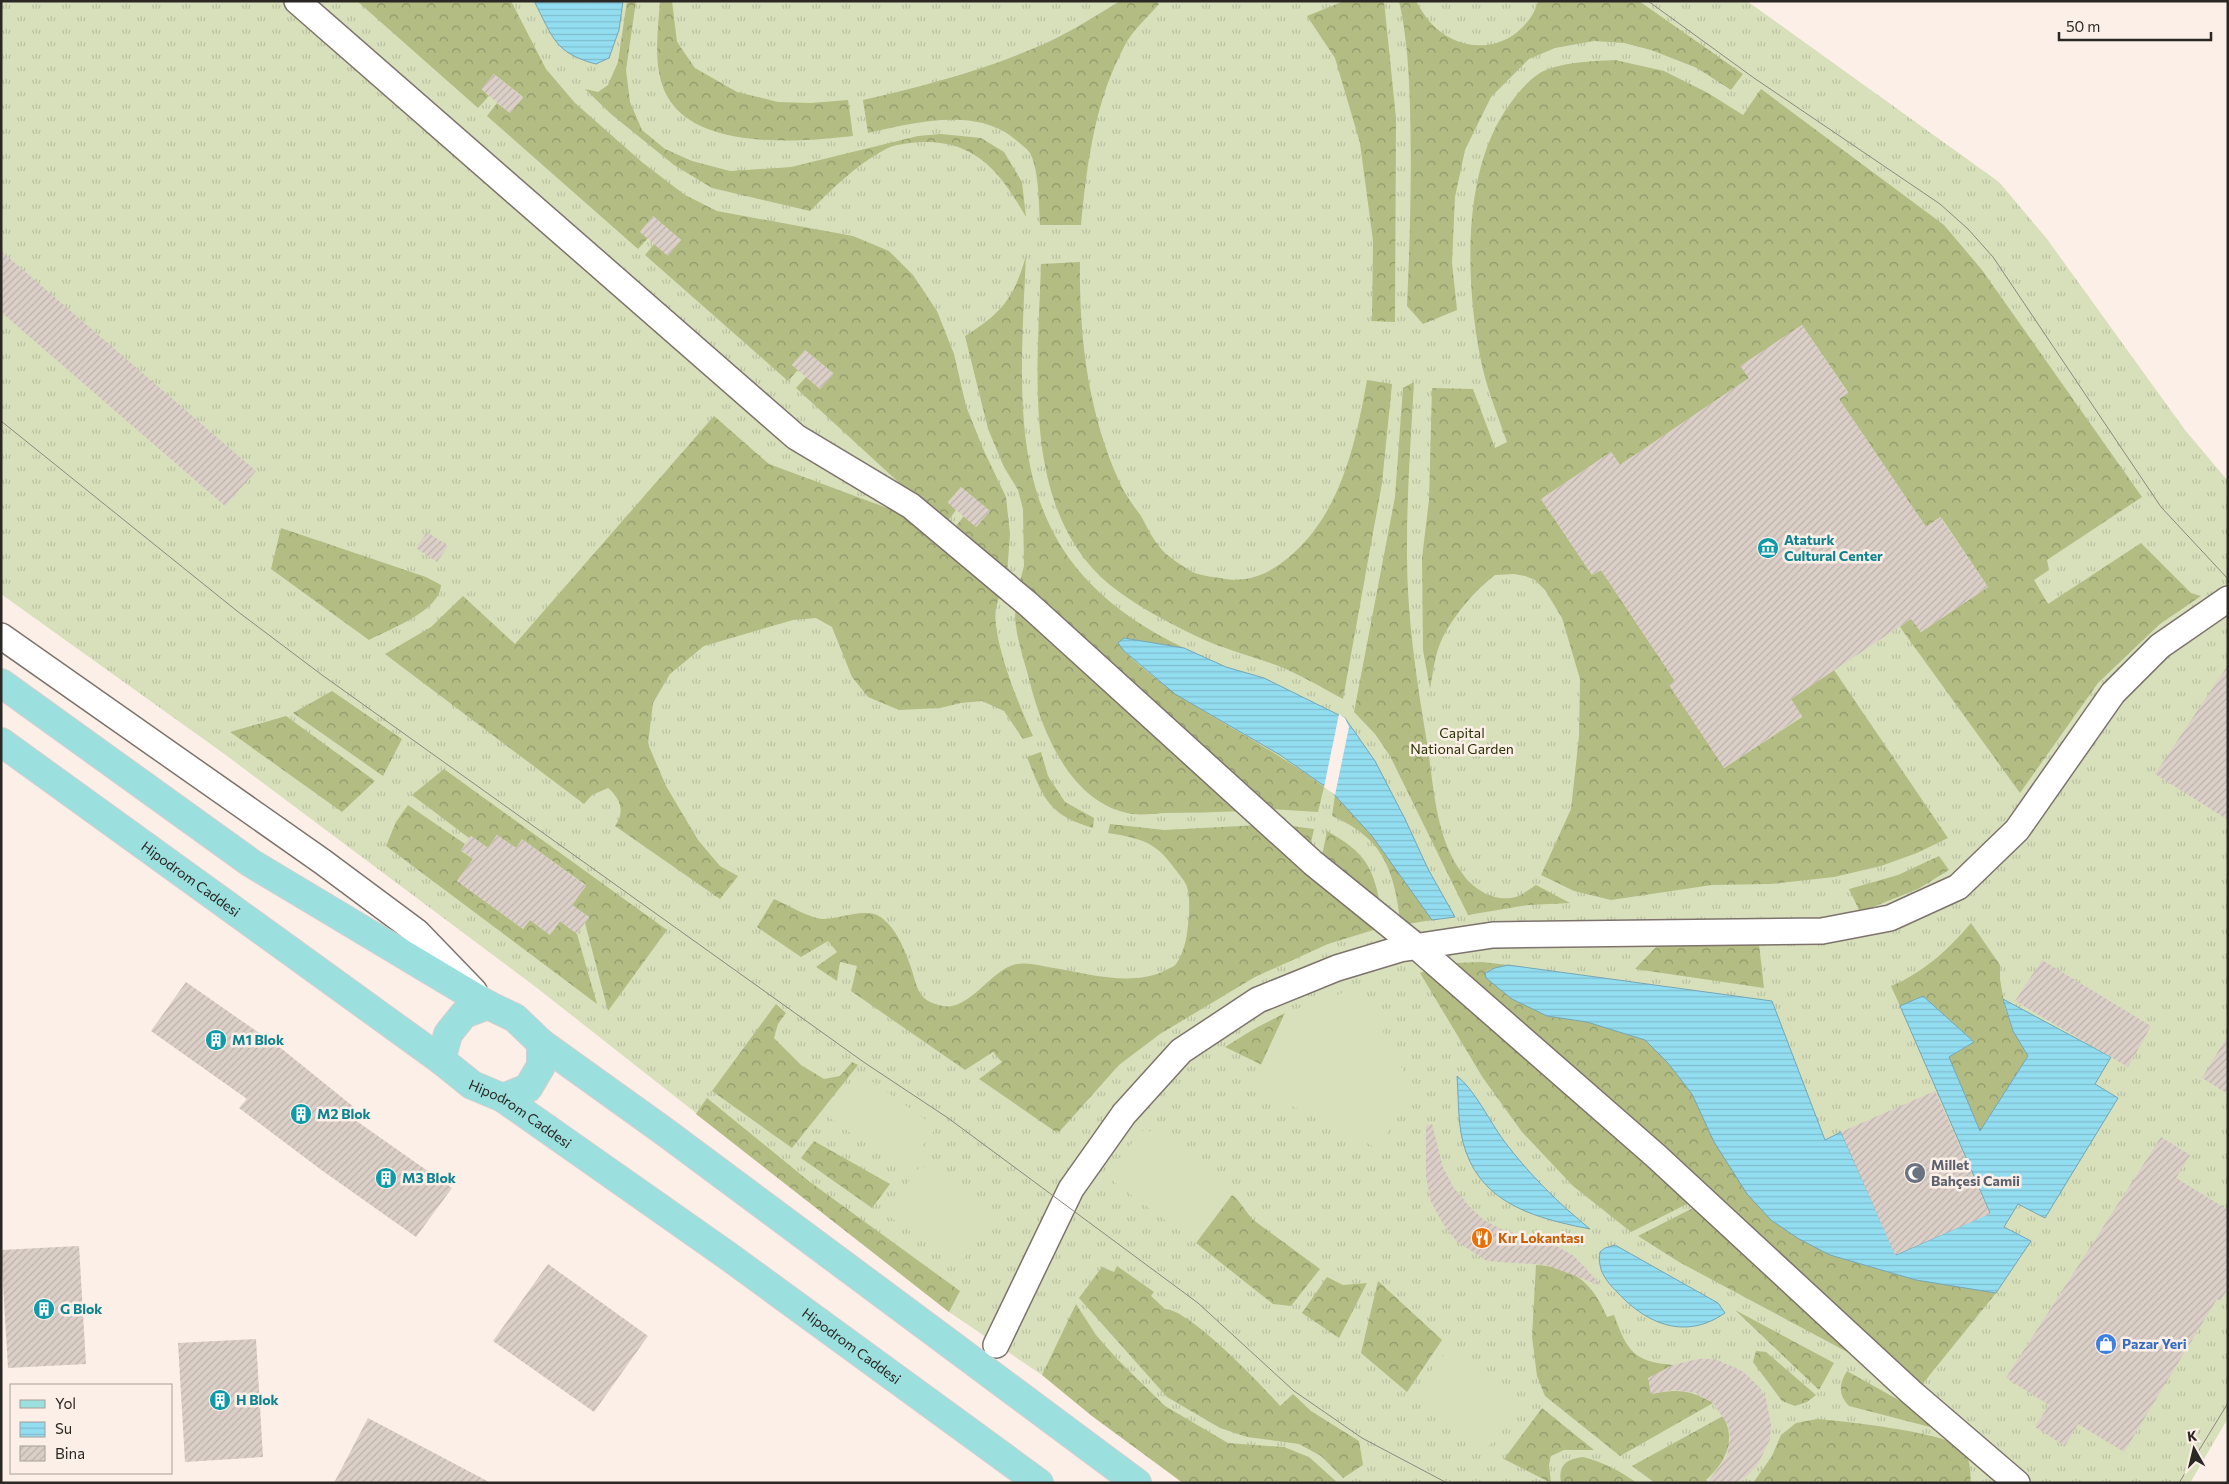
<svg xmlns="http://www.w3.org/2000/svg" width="2229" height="1484" viewBox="0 0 2229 1484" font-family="Commissioner,sans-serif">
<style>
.grass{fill:url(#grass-tufts)}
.forest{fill:url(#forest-crowns)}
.pitch{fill:#d8e0bb}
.water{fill:url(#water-rules);stroke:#74a6b4}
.pier{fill:#fbefe8}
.building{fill:url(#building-hatch)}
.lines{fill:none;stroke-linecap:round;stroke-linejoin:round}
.minor-casing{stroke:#7d736c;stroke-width:28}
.major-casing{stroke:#d0cfcf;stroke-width:30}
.minor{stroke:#fff;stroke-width:25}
.major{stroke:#9be0df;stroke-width:28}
.tram{stroke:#8e8681;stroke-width:1}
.labels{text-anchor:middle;stroke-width:5;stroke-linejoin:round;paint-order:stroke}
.culture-label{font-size:14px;font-weight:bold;fill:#0d838f;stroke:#fbefe8;text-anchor:start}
.park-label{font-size:14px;fill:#2a3002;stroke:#fbefe8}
.street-label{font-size:14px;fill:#2b2724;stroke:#fbefe8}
.worship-label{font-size:14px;font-weight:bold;fill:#5b616d;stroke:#fbefe8;text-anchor:start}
.food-label{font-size:14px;font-weight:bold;fill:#c56008;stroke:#fbefe8;text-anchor:start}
.shop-label{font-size:14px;font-weight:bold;fill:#366cbe;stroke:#fbefe8;text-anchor:start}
</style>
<defs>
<pattern id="grass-tufts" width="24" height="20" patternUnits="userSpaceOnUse" patternTransform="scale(1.25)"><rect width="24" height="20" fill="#d8e0bb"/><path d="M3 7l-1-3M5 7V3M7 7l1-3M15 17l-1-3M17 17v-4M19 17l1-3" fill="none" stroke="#bac0a1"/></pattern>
<pattern id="forest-crowns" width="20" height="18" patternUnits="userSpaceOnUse" patternTransform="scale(1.25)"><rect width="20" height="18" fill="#b2bc83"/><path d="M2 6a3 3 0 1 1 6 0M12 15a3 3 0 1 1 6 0" fill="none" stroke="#91996b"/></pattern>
<pattern id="water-rules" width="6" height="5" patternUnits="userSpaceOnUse" patternTransform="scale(1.25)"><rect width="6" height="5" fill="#93ddf1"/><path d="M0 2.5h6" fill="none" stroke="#7fbece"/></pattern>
<pattern id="building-hatch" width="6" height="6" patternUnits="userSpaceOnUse" patternTransform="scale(1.25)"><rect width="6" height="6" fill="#dbcfc8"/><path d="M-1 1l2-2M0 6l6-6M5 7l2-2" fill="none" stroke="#bcb2ac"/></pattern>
</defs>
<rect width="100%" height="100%" fill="#fbefe8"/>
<path class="grass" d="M1,1h1746l252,181 48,57 138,191 43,51v937l-38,65h-1007l-91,-67 -50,-41 -93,-63 -412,-324 -314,-235 -222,-159z"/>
<path class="forest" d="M357,1h154l35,68 29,34 68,60 42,32 32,16 136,25 36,15 24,24 24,36 17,43 12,52 18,45 22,46 4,37 -3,40 -55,-43 12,-15 13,10 13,-15 -29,-24 -13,15 8,8 -11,15 -149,-137 10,-11 14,12 13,-16 -28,-23 -13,15 6,5 -10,11 -143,-126 9,-11 14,11 13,-15 -28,-24 -13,16 8,6 -10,11 -151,-133 10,-13 13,10 13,-16 -29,-23 -12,15 7,7 -11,12z
M627,1h9l-10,69 4,32 12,28 23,19 27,12 38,10 61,-4 127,-31 23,-2 40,4 23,14 18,30 4,35c-25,-44 -50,-77 -105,-75 -12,1 -27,2 -37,8 -29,16 -51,38 -74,61l-98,-23 -38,-23 -63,-51 -26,-25 13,3 10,-7 10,-23z
M660,1h12l5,41 18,26 42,24 41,10 33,1 37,-3 5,36c-52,6 -156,15 -186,-40 -15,-28 -9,-65 -7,-95z
M1120,1h36l3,3c-11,13 -26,26 -34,41 -30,55 -38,118 -44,180h-41c-1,-19 -1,-56 -10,-72 -3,-5 -10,-9 -14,-13 -39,-34 -103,-17 -148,-7l-5,-33c57,-13 115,-28 169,-51 31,-12 60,-31 88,-48z
M1344,1h40l12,117 -1,204 -23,-1 1,-80 -13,-98 -25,-85 -28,-42z
M1399,1h17c4,7 8,14 13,20 22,26 60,33 87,12 10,-8 19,-19 22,-32h101l104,73 -12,16 -34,-22 -46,-18 -27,-7 -30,-2 -39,7 -26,11 -38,38 -26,53 -10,47 -3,66 5,47 -34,14 -16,-18c3,-66 5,-132 3,-198 -1,-36 -3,-72 -11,-107z
M1615,60l49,11 44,22 35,22 18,-26 183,136 38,45 160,227 -95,63 2,10 -15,10 14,24 93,-61 50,50 10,3 -41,28 -62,59 -78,110 -120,-166 11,-9 10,14 67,-45 -47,-70 -15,10 -87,-128 9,-7 -46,-67 -61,41 8,12 -129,87 -9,-13 -70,47 51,76 9,-5 74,111 49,87 78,-51 -11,-18 43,-29 114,168 -31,15 -36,13 -47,11 -64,7 -58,1 -101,15 -37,-9 -33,-16 30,-66 8,-73 1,-57 -18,-61 -17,-28 -10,-10 -10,-4 -11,-2 -19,1c-22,17 -41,40 -53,64 -7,14 -9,34 -12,50l-7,-39 -1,-92 7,-58 3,-112 41,1 22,59 12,-6c-8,-23 -18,-48 -24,-72 -17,-76 -23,-191 22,-259 10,-15 25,-35 43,-42 21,-7 45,-8 67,-9z
M1026,256c-8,172 -22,306 158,392l-60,-10v13c58,57 135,86 200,136l-6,25 -50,-3 -249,-224 5,-19 -1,-57 -5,-19 -14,-23 -16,-38 -23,-93c37,-23 49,-38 61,-80z
M1080,262c-1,75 8,150 39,219 5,12 14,24 22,35 6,11 13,26 22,35 6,6 27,21 35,23 7,2 15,3 22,4 22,5 42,-1 60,-14 59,-42 75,-117 87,-184l25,4 -10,99 -39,216c-22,-12 -44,-25 -67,-34 -28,-10 -56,-17 -82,-30 -29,-14 -59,-30 -84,-50 -90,-74 -72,-217 -69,-321z
M1414,382c-3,54 -7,108 -7,162 -1,67 9,133 20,199 7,43 8,94 35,130 12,18 37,32 59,22 5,-3 10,-7 15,-10l34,18 -42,2 -60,10 -78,-159 -15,-22 -21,-22 41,-215 8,-109z
M714,416l55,48 145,54 86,75c-1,5 -3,10 -4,15 -5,30 24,100 37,128l-10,3 -19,-28 -22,-10 -21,2 -21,5 -41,2 -31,-13 -16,-20 -20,-50 -16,-9 -23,2 -89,26 -34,28 -17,29 -5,41 18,42 32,54 22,26 18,10 -18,23 -105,-73c10,-14 6,-27 -7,-38l-16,7 -8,9 -199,-150 46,-27 32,-31 52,48z
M281,528l145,49 15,8c-1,26 -51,44 -72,55l-98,-71z
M1017,605l226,206c-26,1 -53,2 -80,2 -10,1 -21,2 -30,1 -62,-9 -91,-82 -104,-135 -4,-17 -19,-58 -12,-74z
M332,691l70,48 -19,37 -90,-63z
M286,716l89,65 -33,31 -112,-80z
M1041,752l7,24 17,26 29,16 -1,10c-45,-13 -50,-30 -66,-71z
M444,769l223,161 -59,81 -23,-88 4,-6 -17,-12 14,-20 -63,-45 -7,8 -19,-13 -9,13 -17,-12 -2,2 -57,-43z
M1335,795l37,41 60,84 -31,5c-7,-54 -16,-86 -69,-109z
M408,805l57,39 -4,7 12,8 -16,22 66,48 7,-9 20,15 10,-14 17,13 20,70 -211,-158 10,-24z
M1110,824l54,6 96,-5 120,103 -52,16 -73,33 -95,57 -41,31 -59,66 -4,1 -77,-53 23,-17 -9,-10 -28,18 -114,-79 6,-25 -17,-4 -3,19 -21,-14 21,-15 -9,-11 -27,16 -44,-30 17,-28c12,5 37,20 49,20 17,0 44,-13 59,-1 14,11 21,28 27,44 9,23 6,39 34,44 27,5 49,-38 74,-42 12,-2 25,2 37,4 36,6 79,19 112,2 3,-2 8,-3 10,-6 6,-8 10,-22 11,-31 2,-13 5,-42 -3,-52 -26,-36 -32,-41 -76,-48z
M1284,825l30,4 -4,18z
M1327,831c38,21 47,36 54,79l-59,-54z
M1939,856l10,14 -31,19 -58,23 -11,-23 49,-14z
M1971,923l29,42v14l5,29 8,23 15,25 -48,75 -31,-74 25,-15 -51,-46 -23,10 -9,-20c32,-13 58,-37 80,-63z
M1759,944l5,44 -129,-19 22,-23z
M1482,962l26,3 -20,5 -3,3 1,5 26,21 35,17 40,6 58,18 23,23 24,31 22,48 57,78 28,19 31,16 86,25 80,13 -76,94 -467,-424z
M1425,971l264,232 -58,29 -58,-46 -51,-54 -39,-54 -63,-105z
M776,1004l10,9 -8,11 -4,14 27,27 23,14 16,-3 12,-14 6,3 -66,83 -80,-57z
M1285,1013l-23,52 -37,-18 29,-18z
M707,1098l103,84 150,109 -11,21 -253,-198z
M814,1141l76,43 -18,24 -71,-50z
M1232,1195l5,4 15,20 68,50 -29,37 -18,-2 -77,-61z
M1693,1208l80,65 93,89 -187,-100 -41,-26z
M1536,1265c39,2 57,19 71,52l7,-2c13,36 20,47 59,50l-24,13 2,16c27,-5 38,-5 62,9l-93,53 -75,-60 -8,-20 -5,-39z
M1117,1266l37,26 -3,4 14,13c24,0 97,76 115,97l13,-12 18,17 48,30 4,24 -20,13 -22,-22 -22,-12 -52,-7 -27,-9 -53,-31 -88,-99 23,-31 12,5z
M1327,1277l16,8 24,-2 -28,55 -37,-25z
M1378,1281l64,59 -35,52 -46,-39z
M1076,1304l20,31 22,25 47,46 63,37 56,4 25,10 29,26h-155l-91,-67 -50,-41z
M1735,1310l99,53 -15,27z
M1756,1351l10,1 50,43 -9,7 -12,4 -13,-5 -29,-39z
M1847,1371l66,37 21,20 -85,-22c-11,-12 -10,-22 -2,-35z
M1542,1408l52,42h-30l-13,6 -2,9 2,18 -47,-24z
M1723,1416c14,25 2,47 -17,64l3,3h-54l-23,-17z
M1817,1419c25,2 126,13 143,28 11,9 10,23 11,36h-218l19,-27 9,-21 15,-12z
M1583,1457c20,5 37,14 54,26h-76c-3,-18 5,-24 22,-26z"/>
<path class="pitch" d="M1360,987l51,99 -32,63 -128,-63 34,-73z
M861,1074l75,53 -31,44 -75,-53z
M1145,1128l88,64 -37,51 -91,-68z
M921,1165l72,52 -34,48 -73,-51z
M1448,1349l75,53 -34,44 -76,-52z"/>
<path class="water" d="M534,1h89l-4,29 -10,28 -13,6c-42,-11 -43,-27 -62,-63z
M1124,638l60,10 42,19 38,11 81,40 30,43 30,58 23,50 27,48 -23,3 -60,-84 -42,-46 -50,-35 -105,-61 -51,-43 -6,-8z
M1508,965l264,36 53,139 16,-8 55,123 94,-42 -90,-207 23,-10 51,46 -25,15 31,74 48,-75 -15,-25 -10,-32 108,58 -16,27 23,14 -73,120 -27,-14 -14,23 27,14 -35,52 -80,-13 -86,-25 -31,-16 -28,-19 -24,-26 -33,-52 -22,-48 -24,-31 -23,-23 -58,-18 -40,-6 -35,-17 -26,-21 -1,-5 10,-5z
M1457,1076c18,14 33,46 47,65 25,33 54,62 86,88 -50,-10 -105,-23 -124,-77 -9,-24 -7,-52 -9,-76z
M1615,1245l103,58 7,10c-39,27 -77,12 -107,-20 -12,-12 -21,-23 -18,-41l5,-4z"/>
<path class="pier" d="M1339,714l6,4 4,9 -14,68 -11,-8z"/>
<path class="building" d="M494,74l29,24 -13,15 -29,-24z
M653,216l28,24 -13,16 -28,-24z
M1,251l255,220 -31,35 -224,-194z
M1802,325l46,68 -9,6 87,128 14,-10 48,70 -67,45 -10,-13 -120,80 11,17 -78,52 -55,-83 6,-4 -74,-111 -9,5 -51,-76 70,-47 9,13 129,-87 -9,-12z
M805,350l29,24 -14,15 -28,-24z
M961,487l29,24 -14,16 -28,-24z
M427,532l21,14 -11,16 -21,-14z
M2228,665v155l-73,-46z
M497,835l19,13 6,-9 64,47 -14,19 17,12 -12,17 -17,-13 -10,14 -20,-15 -7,9 -66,-48 16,-22 -12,-9 10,-14 17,12z
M2042,960l109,66 -23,41 -113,-66z
M186,982l96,67 73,59v12l97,68 -36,49 -96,-68 -81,-61 8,-9 -96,-68z
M2228,1035v59l-26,-16z
M1935,1091l55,123 -95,41 -54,-123z
M1432,1124l11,43 10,20 17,20 14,13 17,9 55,17 18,10 28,30 -56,-21 -59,-4 -31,-20 -14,-19 -11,-20 -5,-25v-52z
M2161,1137l29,18 -14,23 52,32v79l-8,12 -3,-2 -93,153 -46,-28 -13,22 -30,-19 14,-22 -43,-27z
M79,1246l7,118 -78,4 -7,-118z
M548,1264l100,72 -54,76 -101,-71z
M256,1339l7,118 -78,5 -7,-119z
M1698,1359h17l29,13 16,16 6,11 5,26 -1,14 -12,25 -10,11 -12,8h-29l20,-27 3,-17 -2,-14 -15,-22 -17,-10 -23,-3 -22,4 -3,-16 25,-13z
M368,1418l123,65h-157z"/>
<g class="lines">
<g class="minor-casing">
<path id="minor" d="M297,1l499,436 115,69 117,98 285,259 104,84 239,209 255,236 106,91
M1,636l322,226 94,70 57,59
M996,1345l75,-156 53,-75 57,-63 77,-51 79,-32 63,-19 93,-14 329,-4 68,-13 68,-31 59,-57 96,-137 47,-47 68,-47"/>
</g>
<g class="major-casing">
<g id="major">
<path d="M1,683l250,180 237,142 27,13 26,25 124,89 472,351"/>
<path id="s1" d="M1,742l440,318 31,25 31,13 225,158 311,227"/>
<path d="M441,1060l7,-26 16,-20 24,-9"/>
<path d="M503,1098l25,-10 13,-22v-23"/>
</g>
</g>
<use href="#minor" class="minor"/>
<use href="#major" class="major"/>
<path class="tram" d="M1648,1l106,77 186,126 28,25 25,28 168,250 67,72
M1,421l236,190 85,64 543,388 83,55 250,185 96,88 68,47 85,45
M2179,1483l49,-80"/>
</g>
<defs>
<g id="museum-disc" transform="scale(1.125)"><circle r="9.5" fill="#0f9aa8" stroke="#fbefe8"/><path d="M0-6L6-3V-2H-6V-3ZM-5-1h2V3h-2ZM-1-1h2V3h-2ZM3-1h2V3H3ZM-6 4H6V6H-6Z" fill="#fff"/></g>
<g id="building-disc" transform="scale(1.125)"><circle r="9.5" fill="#0f9aa8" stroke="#fbefe8"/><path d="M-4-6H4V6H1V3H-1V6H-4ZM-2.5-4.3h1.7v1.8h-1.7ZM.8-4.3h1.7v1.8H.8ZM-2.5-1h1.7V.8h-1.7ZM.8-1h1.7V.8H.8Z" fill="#fff"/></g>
<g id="mosque-disc" transform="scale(1.125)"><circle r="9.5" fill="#6b7280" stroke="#fbefe8"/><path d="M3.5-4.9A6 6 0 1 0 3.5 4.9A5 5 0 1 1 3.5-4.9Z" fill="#fff"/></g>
<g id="restaurant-disc" transform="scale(1.125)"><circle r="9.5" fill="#e8710a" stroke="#fbefe8"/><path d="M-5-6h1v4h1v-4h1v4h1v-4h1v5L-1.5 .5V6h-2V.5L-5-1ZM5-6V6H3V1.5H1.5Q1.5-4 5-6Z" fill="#fff"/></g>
<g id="shop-disc" transform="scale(1.125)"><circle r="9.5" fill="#3f7fe0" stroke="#fbefe8"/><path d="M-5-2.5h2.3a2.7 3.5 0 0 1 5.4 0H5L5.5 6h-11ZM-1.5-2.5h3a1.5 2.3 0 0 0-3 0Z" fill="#fff"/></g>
</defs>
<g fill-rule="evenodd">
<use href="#museum-disc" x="1768" y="548"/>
<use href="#building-disc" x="216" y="1040"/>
<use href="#building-disc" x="301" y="1114"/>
<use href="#mosque-disc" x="1915" y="1173"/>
<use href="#building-disc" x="386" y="1178"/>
<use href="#restaurant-disc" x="1482" y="1238"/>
<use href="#building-disc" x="44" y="1309"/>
<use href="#shop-disc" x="2106" y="1344"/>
<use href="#building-disc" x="220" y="1400"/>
</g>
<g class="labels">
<g class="culture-label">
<text x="1784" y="545">Ataturk<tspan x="1784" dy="16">Cultural Center</tspan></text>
<text x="232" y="1045">M1 Blok</text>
<text x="317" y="1119">M2 Blok</text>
<text x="402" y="1183">M3 Blok</text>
<text x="60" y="1314">G Blok</text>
<text x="236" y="1405">H Blok</text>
</g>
<g class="park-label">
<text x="1462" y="738">Capital<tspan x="1462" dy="16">National Garden</tspan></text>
</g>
<g class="street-label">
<text dy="5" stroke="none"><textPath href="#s1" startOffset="234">Hipodrom Caddesi</textPath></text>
<text dy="5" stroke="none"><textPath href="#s1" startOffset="639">Hipodrom Caddesi</textPath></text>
<text dy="5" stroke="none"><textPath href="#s1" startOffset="1044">Hipodrom Caddesi</textPath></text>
</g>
<g class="worship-label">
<text x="1931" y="1170">Millet<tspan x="1931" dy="16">Bahçesi Camii</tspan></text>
</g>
<g class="food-label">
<text x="1498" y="1243">Kır Lokantası</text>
</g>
<g class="shop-label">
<text x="2122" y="1349">Pazar Yeri</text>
</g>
</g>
<rect width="2229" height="1484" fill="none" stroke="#2b2724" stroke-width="5"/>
<rect x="10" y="1384" width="162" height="90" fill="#fbefe8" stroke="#a89f9a"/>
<rect x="20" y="1400" width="25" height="8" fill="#9be0df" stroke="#a89f9a"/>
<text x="55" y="1409" font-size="15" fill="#2b2724">Yol</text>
<rect x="20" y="1422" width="25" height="15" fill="url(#water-rules)" stroke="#a89f9a"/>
<text x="55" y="1434" font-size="15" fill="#2b2724">Su</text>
<rect x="20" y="1446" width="25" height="15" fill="url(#building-hatch)" stroke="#a89f9a"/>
<text x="55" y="1459" font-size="15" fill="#2b2724">Bina</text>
<g transform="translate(2194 1449) rotate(352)" stroke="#fbefe8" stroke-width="4" paint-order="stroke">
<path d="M0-4L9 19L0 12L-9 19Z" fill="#2b2724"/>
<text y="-8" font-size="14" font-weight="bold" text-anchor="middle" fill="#2b2724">K</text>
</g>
<path d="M2059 32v8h152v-8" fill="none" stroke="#2b2724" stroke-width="2.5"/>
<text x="2066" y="32" font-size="15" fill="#2b2724" stroke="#fbefe8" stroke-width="4" paint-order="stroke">50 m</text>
</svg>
